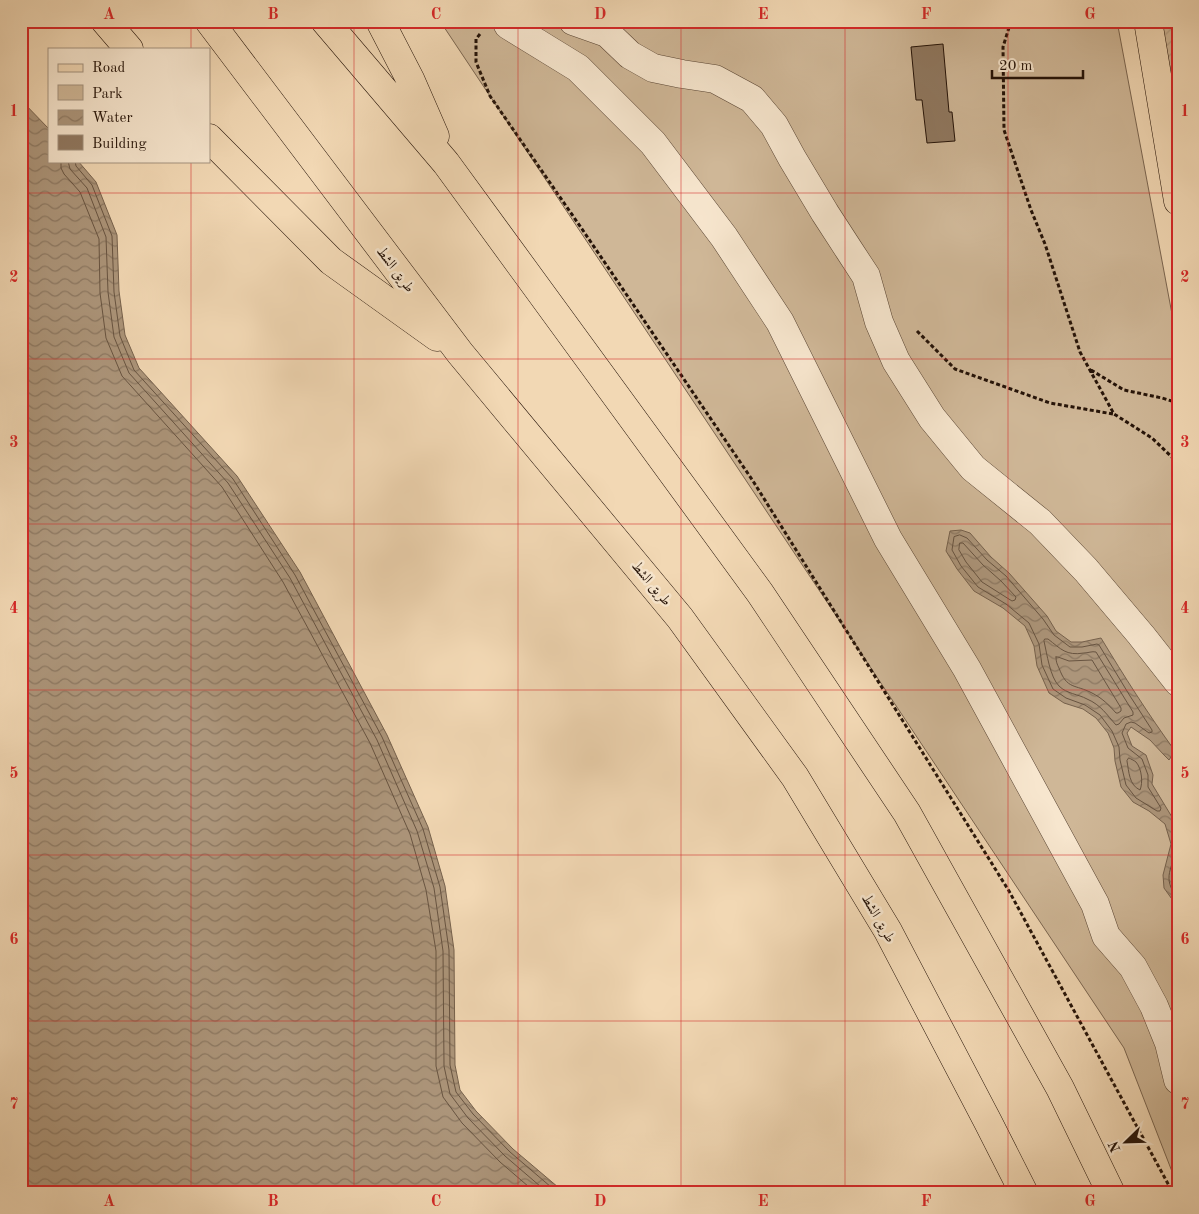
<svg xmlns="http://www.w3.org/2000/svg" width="1199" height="1214" viewBox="0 0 1199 1214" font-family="'Old Standard TT',Amiri,serif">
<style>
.green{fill:#cfb797;stroke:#7a6550}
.garden{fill:url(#garden-furrows);stroke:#7a6550}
.water{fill:url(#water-waves);stroke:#76614c}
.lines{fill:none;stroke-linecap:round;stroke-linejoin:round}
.shore{stroke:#685441;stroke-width:1}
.building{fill:#907961;stroke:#251308}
.minor-casing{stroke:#584433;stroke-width:29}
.major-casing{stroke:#251308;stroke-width:29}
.highway-casing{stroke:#251308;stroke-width:29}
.path{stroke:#251308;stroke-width:3;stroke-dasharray:4 2.5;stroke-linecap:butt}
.minor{stroke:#f7e6ce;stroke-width:28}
.major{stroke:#f2d8b4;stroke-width:28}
.highway{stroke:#f2d8b4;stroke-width:28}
.grid{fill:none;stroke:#d62828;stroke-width:1;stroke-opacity:0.55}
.labels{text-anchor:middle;stroke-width:5;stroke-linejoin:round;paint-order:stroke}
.street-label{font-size:14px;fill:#251308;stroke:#f7e6ce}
.neatline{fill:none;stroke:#d62828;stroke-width:2}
.grid-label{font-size:16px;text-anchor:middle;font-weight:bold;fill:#d62828}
</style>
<defs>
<pattern id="garden-furrows" width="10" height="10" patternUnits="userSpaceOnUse" patternTransform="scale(1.25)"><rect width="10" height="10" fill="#cfb797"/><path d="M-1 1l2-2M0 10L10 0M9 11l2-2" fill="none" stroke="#b29c81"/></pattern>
<pattern id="water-waves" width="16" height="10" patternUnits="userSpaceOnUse" patternTransform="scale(1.25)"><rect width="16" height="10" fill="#ac957a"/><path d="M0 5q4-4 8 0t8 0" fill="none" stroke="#8c7862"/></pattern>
</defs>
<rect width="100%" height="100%" fill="#f2d8b4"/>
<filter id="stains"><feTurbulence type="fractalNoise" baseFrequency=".004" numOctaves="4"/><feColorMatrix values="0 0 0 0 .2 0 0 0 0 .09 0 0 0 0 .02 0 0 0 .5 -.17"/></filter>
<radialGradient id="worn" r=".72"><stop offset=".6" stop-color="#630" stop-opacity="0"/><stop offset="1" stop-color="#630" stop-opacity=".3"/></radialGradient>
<path class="green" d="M440,21h677l61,325v841l-54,-139z"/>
<path class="garden" d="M1160,21h18v93z"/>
<path class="water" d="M21,100l28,29v32h29l18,21 21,53 2,56 6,44 14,33 98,108 63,96 87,163 41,92 17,59 9,64 1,115 5,25 16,21 37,38 52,44h-544z
M961,530l9,3 21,24 18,16 38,43 9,15 15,11h11l19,-4c23,38 47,76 74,113l-6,9 -5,-5 -14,-15 -19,-13 -4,6 5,13 14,9 7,20 -1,9 26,43v77l-4,-2 -10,-14 -1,-13 8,-31 -6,-20 -16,-13 -16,-9 -12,-15 -6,-26 -1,-13 -6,-15 -12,-15 -13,-9 -19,-6 -15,-10 -12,-27 -3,-20 -9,-20 -22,-18 -29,-17 -17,-22 -11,-18 4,-20z"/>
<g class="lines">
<path class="shore" d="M61,161v7l3,6 16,18 19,47 1,54 6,45 16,38 100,111 61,95 87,161 40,91 16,56 10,61v115l7,31 19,26 38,39 36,31
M68,161l2,8 17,19 19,49 2,55 6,45 15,36 99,110 62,95 87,162 40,91 17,57 9,63 1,115 6,28 18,24 37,38 43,37
M75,161l1,5 16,19 20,51 2,56 6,44 14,34 99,109 62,96 87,162 41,92 17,58 9,63 1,115 6,27 17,22 37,38 48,41
M960,535l7,3 20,22 19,16 37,43 11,16 16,12h12l15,-3 2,1 31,51 22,34v2l-3,1 -14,-10 -4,-1 -5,2 -4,9 6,15 14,11 6,16v12l13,21 -1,3h-3l-21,-13 -10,-13 -6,-25 -1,-13 -7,-16 -12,-16 -15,-10 -19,-7 -13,-9 -11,-24 -3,-21 -10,-21 -23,-19 -28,-17 -17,-21 -9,-16 2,-13z
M960,543h3l20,22 18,16 15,16 -1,3 -3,1 -30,-19 -16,-20 -7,-12z
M1045,639h3c13,10 18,17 36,14 4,0 8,-2 12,-1l37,60v3l-9,3 -5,6 -3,1c-9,-10 -15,-20 -29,-26 -9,-5 -20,-5 -28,-13 -9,-9 -12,-32 -15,-45z
M1056,657h2l11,4 23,-1 29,48v3l-3,2h-2c-7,-8 -14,-15 -24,-20 -17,-9 -25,-3 -33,-25 -2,-4 -3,-6 -3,-11z
M1129,758c2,1 6,3 7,4 6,7 7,21 4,28 -11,-5 -11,-18 -13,-29z
M1178,828h-4l-1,2c1,5 4,10 3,16 -2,23 -16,30 2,53"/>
</g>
<path class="building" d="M943,44l6,68h3l3,29 -28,2 -5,-43h-6l-5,-53z"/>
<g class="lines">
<g class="minor-casing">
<path id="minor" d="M518,21l-10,4 70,43 75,75 71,94 56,85 108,217 79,130 128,235 11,32 27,31 21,39 15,37 9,37
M573,21l34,12 23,22 23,13 29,6 33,5 37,20 22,26 18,33 33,55 24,37 17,26 13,46 17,39 36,57 41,50 67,54 46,48 55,65 37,47"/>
</g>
<g class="major-casing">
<path id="major" d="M1148,21l30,180"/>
</g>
<g class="highway-casing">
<path id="highway" d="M105,21l24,28
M209,21l251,332 220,265 115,159 93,154 100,191 36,71
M325,21l121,142 314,430 147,220 153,275 51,105
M380,21l31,60 24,55
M209,138l122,123 106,76"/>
</g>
<path class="path" d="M1011,21l-8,26 1,83 27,80 14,34 35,108 34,62 38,24 26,25
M480,34l-4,5v23l14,34 92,133 171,252 256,410 164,302
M917,331l38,38 95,34 63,11
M1091,370l33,20 38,8 16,5"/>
<use href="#minor" class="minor"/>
<use href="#major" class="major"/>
<use href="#highway" class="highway"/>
</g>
<path class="grid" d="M191,21v28M354,21v1172M518,21v1172M681,21v1172M845,21v1172M1008,21v1172M191,161v1032M21,193h1157M21,359h1157M21,524h1157M21,690h1157M21,855h1157M21,1021h1157"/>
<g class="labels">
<g class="street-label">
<text transform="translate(396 269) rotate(53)" y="5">طريق الشط</text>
<text transform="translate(652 583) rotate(50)" y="5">طريق الشط</text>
<text transform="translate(879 918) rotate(60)" y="5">طريق الشط</text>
</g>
</g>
<rect width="1199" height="1214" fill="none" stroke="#f2d8b4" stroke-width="55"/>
<rect x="48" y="48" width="162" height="115" fill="#f7e6ce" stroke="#a3927f"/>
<rect x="58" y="64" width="25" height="8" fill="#f2d8b4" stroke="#a3927f"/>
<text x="92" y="72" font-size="15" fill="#251308">Road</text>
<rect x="58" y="85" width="25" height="15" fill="#cfb797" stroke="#a3927f"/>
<text x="92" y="98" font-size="15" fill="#251308">Park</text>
<rect x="58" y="110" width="25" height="15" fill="url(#water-waves)" stroke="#a3927f"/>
<text x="92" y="122" font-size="15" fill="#251308">Water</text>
<rect x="58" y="135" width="25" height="15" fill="#907961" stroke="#a3927f"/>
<text x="92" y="148" font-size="15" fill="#251308">Building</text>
<g transform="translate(1126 1142) rotate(247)" stroke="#f7e6ce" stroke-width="4" paint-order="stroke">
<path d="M0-4L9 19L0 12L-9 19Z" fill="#251308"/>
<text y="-8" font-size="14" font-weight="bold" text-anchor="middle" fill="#251308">N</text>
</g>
<path d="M992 70v8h91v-8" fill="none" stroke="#251308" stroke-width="2.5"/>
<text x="999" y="70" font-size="15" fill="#251308" stroke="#f7e6ce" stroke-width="4" paint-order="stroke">20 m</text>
<rect x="28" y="28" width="1144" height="1158" class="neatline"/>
<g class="grid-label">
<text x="109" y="19">A</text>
<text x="273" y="19">B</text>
<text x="436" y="19">C</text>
<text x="600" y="19">D</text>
<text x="763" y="19">E</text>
<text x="926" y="19">F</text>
<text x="1090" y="19">G</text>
<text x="14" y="116">1</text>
<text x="1185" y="116">1</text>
<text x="14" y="282">2</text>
<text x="1185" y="282">2</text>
<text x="14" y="447">3</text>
<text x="1185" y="447">3</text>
<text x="14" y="613">4</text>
<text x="1185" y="613">4</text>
<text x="14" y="778">5</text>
<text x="1185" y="778">5</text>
<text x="14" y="944">6</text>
<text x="1185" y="944">6</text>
<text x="14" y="1109">7</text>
<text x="1185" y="1109">7</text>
<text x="109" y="1206">A</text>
<text x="273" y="1206">B</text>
<text x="436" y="1206">C</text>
<text x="600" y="1206">D</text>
<text x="763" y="1206">E</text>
<text x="926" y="1206">F</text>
<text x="1090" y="1206">G</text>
</g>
<rect width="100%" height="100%" filter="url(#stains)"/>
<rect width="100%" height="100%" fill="url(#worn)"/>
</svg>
